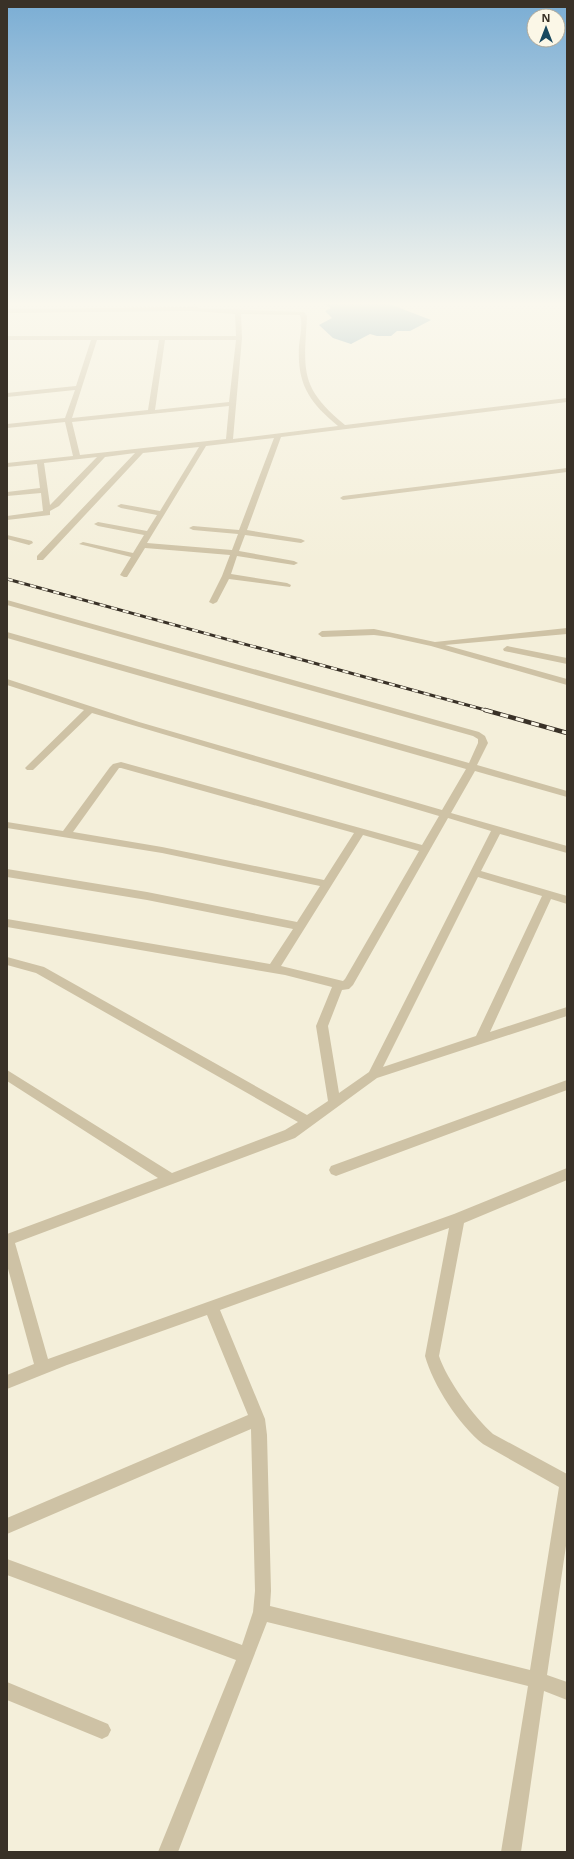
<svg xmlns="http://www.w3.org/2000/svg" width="574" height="1859" viewBox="0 0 574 1859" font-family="'Open Sans',sans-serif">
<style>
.water{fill:#76a2b5}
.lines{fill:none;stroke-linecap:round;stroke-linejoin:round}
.service{fill:#cec2a5;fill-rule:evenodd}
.minor{fill:#cec2a5;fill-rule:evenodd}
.rail-far1-casing{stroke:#393127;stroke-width:3}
.rail-casing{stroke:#393127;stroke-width:4.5}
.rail-far1{stroke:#fbf7e7;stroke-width:2;stroke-dasharray:6;stroke-linecap:butt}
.rail{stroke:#fbf7e7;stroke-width:3;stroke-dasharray:8;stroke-linecap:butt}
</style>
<rect width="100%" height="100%" fill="#f4efda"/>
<path class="water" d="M321,303h66l44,17 -21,11h-13l-6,5h-14l-7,-2 -19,10 -18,-6 -14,-13 13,-7 -7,-7 6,-3z"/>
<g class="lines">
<path class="service" d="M567,468v4l-224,28 -3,-2 3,-2z"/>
<path class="minor" d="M195,303h6l-4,5 107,4 3,4c-3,55 -8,71 38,109l222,-27v4l-286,35 -34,93 54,9 4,2 -4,2 -56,-8 -6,16 55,10 4,2 -4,2 -57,-9 -6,18 56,9 4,2 -1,2 -61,-8 -12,23 -4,2 -4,-2 13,-26 8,-21 -85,-7 -18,29h-3l-4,-2 11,-18 -52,-13 4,-2 50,11 11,-18 -46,-9 -4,-2 4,-2 49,9 10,-16 -36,-7 -4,-2 4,-2 39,7 39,-64 -56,6 -100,107h-6v-4l98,-103 -30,4 -46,49 -9,5v4l-43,5v-4l36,-5 -2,-18 -34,3v-4l33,-4 -3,-24 -30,3v-4l66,-7 -8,-34 -58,6v-4l58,-6 10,-28 -68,7v-4l69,-7 15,-46h-84v-4h229l-1,-22 -43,-3 -185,2v-4l183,-2zM241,314l59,1c3,9 0,21 -1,31 -2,38 10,56 39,80l-105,13 9,-101zM97,340h62l-11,70 -76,8zM165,340h71l-7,62 -74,8zM229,406l-3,33 -146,16 -8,-33zM274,438l-35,92 -46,-4 -4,2 4,2 45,4 -6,16 -85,-7 59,-97zM97,457l-44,45 -3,3 -6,-42z
M7,535l25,6 1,2 -4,2 -22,-6z
M7,600l472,132 6,4 3,7 -11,22 90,26v6l-92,-26 -24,42 116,33v7l-67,-19 -19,37 86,25v8l-16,-5 -61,133 77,-25v9l-190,62 -82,60 -280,105 33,116 406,-145 113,-46v12l-103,43 -25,133c8,24 35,61 54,78l74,40v65l-20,136 20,7v18l-23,-9 -23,161h-20l27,-166 -261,-64 -89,230h-20l78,-192 -229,-85v-16l235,86 11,-33 2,-21 -4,-162 -244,105v-16l241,-103 -41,-100 -140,50 -60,24v-14l27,-11 -27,-99v-31l151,-56 -151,-97v-11l165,103 113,-43 13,-8 -262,-149 -29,-8v-8l37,10 263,148 21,-14 -12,-75 16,-39 -47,-12 -278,-48v-8l263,45 23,-35 -146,-29 -140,-23v-8l140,23 150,30 23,-36 -158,-33 -155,-25v-6l56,9 47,-64 3,-3 8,-2 301,83 17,-29 -347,-103 -59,57h-6l-2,-2 2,-2 57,-56 -77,-25v-6l132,43 303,88 24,-41 -459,-131v-6l462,131 9,-20v-4l-5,-3 -466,-131zM119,768h2l233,65 -30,47 -162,-33 -89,-15zM448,818l43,13 -122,241 -30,21 -11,-67 14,-36 7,-1 4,-4zM363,835l56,16 -74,128 -2,2 -62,-15zM478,877l64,19 -66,140 -93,31zM449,1228l-24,128c8,29 34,69 58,88l76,43 -29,183 -260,-64 1,-15 -4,-156 -2,-16 -45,-109z
M567,628v6l-122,11 122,34v6l-136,-39 -41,-9 -16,-2 -52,2 -4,-3 4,-3 52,-2 61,13z
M507,646l60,12v6l-63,-13 -1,-2z
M567,1080v10l-231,86 -5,-2 -2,-4 2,-4z
M7,1682l101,42 3,6 -3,6 -6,3 -95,-39z"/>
<g class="rail-far1-casing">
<path id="rail-far1" d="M7,579l482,132"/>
</g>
<g class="rail-casing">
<path id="rail" d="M485,710l82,23"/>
</g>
<use href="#rail-far1" class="rail-far1"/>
<use href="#rail" class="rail"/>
</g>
<linearGradient id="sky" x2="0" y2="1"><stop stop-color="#7aadd4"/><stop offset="0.54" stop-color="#faf8ee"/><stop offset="1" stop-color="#faf8ee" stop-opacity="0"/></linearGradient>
<rect width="574" height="563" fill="url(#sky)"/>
<rect width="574" height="1859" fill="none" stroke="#393127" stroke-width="16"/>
<g transform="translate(546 28)"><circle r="19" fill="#fbf7e7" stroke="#ada89a"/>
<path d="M0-3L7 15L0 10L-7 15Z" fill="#18485f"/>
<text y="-6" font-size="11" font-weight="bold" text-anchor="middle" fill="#393127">N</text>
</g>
</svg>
